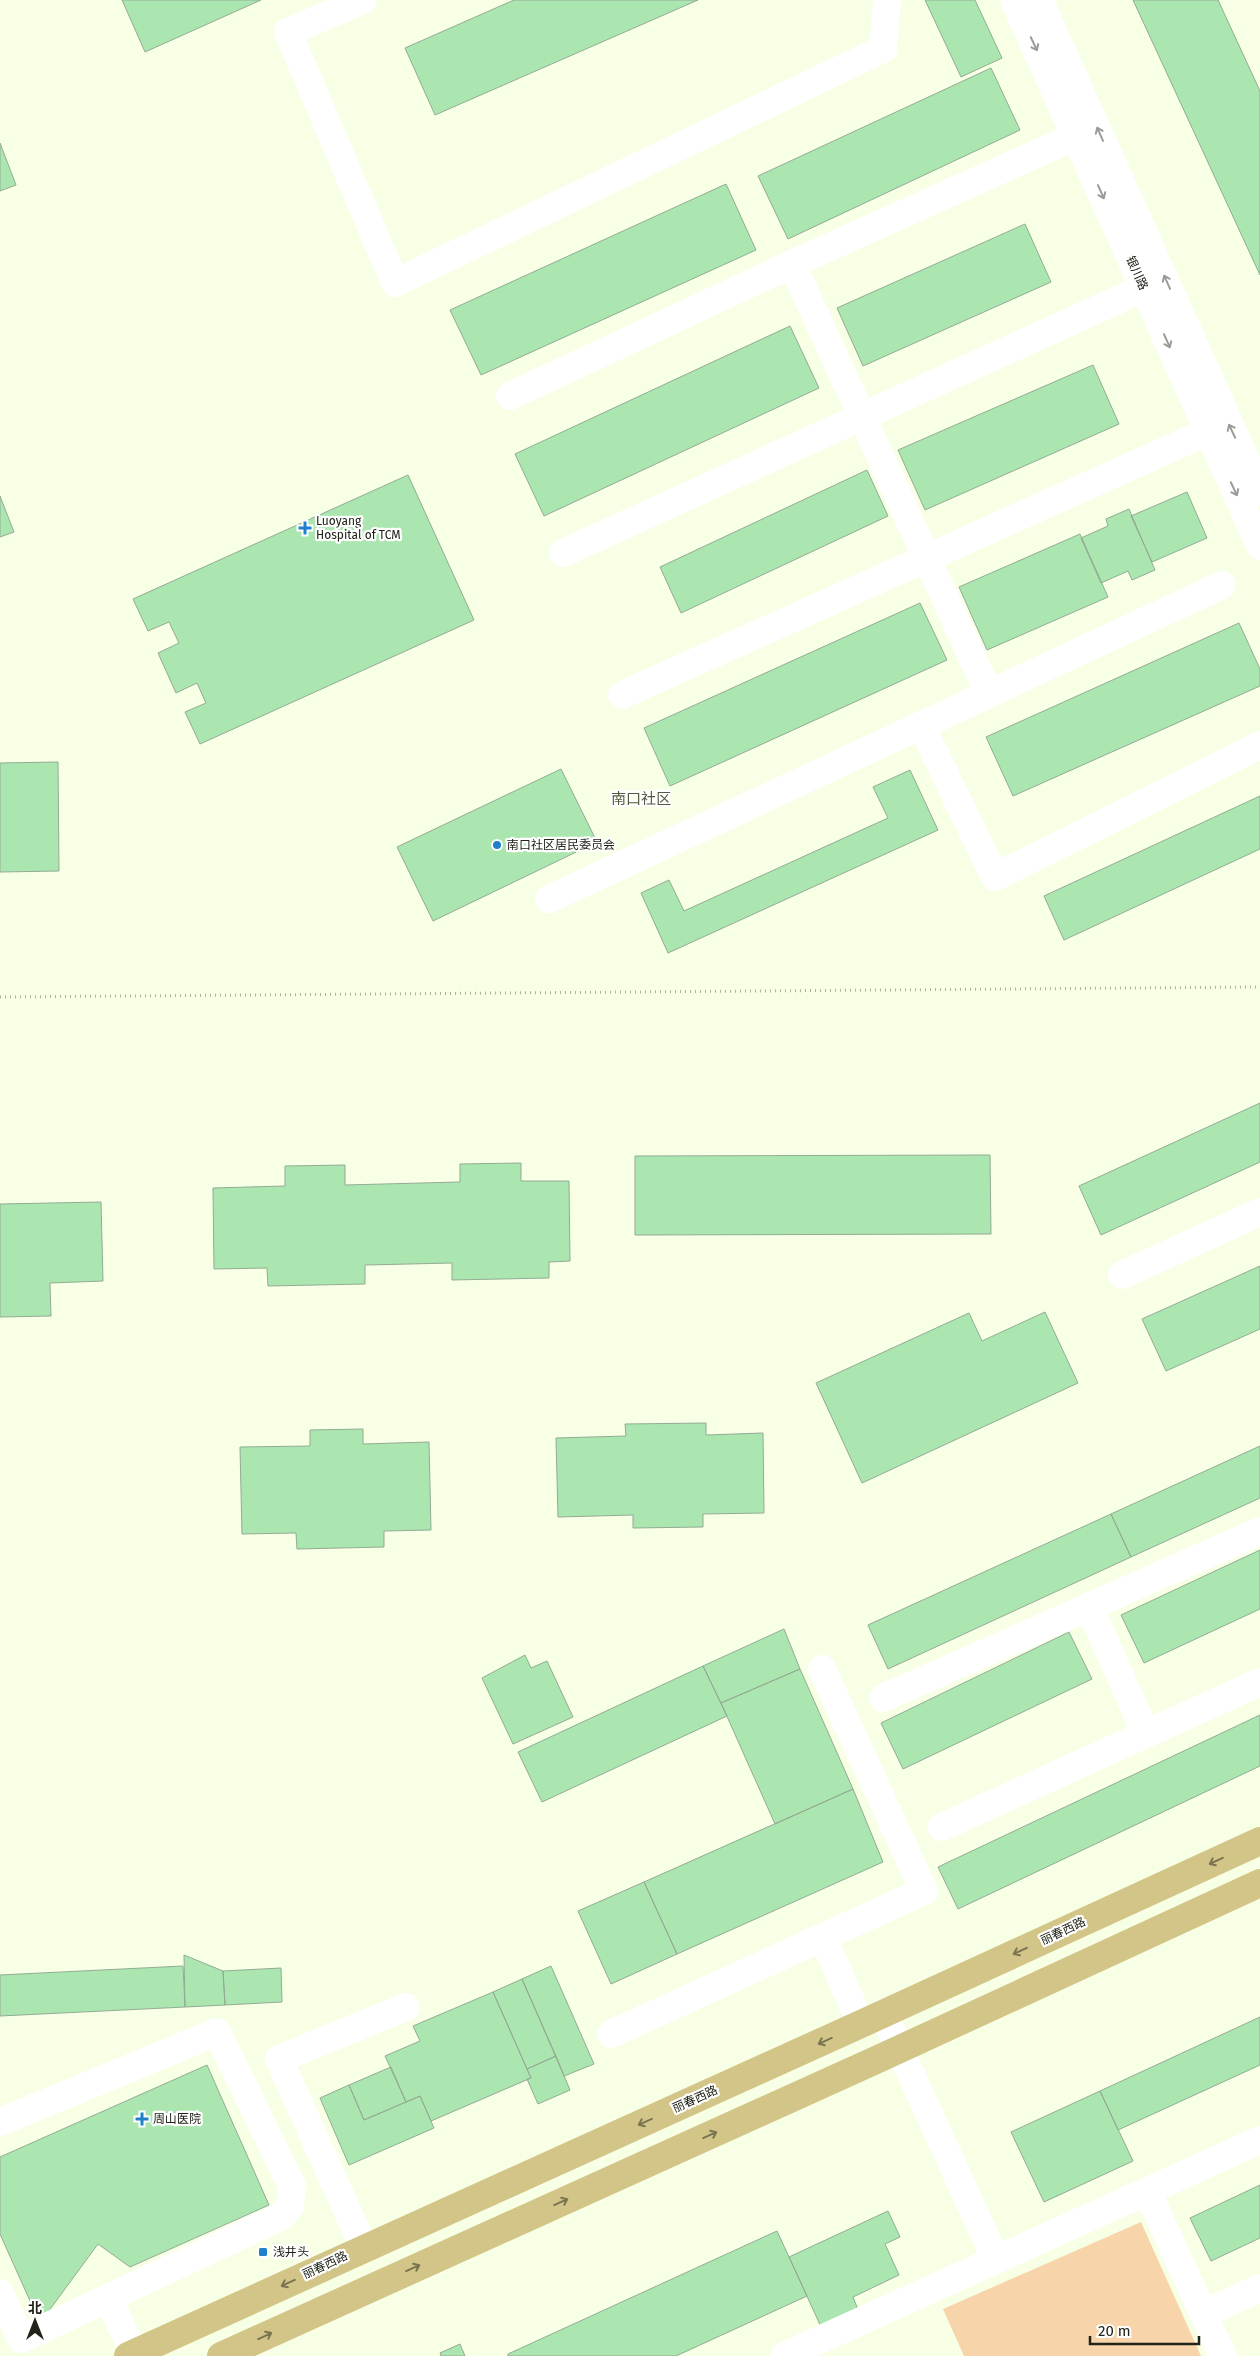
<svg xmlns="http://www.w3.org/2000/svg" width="1260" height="2356" viewBox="0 0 1260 2356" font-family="'Fira Sans','Noto Sans SC',sans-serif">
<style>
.garden{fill:#f8d4aa}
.building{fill:#abe6b0;stroke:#93ab94}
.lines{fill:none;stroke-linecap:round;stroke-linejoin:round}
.path{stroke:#acb29d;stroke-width:3;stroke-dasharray:1 4;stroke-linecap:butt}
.minor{stroke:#fff;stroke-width:28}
.major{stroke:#d3c588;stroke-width:28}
.oneway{stroke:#9b9c97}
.oneway2{stroke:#7a7450}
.poi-dot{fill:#2080cc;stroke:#fff;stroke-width:2}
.labels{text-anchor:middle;stroke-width:4.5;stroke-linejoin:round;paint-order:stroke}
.street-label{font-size:12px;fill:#202318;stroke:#fff}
.poi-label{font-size:12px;fill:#202318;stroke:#fff;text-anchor:start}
.quarter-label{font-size:15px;fill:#525a3f;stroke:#fff}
</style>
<rect width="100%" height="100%" fill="#f7ffe5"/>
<path class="garden" d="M1141,2222l60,134h-237l-21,-47z"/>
<path class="building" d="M122,0h139l-116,52z
M514,0h184l-263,115 -30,-67z
M925,0h50l27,58 -41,19z
M1133,0h85l42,91v184z
M991,68l29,62 -232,109 -30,-63z
M0,143l16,42 -16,6z
M726,184l30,66 -275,125 -31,-65z
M1025,224l26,58 -188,84 -26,-58z
M790,326l29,62 -275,128 -29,-62z
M1093,365l26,59 -194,86 -27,-60z
M867,470l21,46 -207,97 -21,-46z
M408,475l66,145 -274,124 -15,-32 21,-9 -9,-20 -21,10 -18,-40 21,-10 -10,-21 -21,9 -15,-32z
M1187,492l20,46 -55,24 -21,-46z
M0,496l14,36 -14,5z
M1129,509l26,61 -23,10 -4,-9 -27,12 -20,-45 27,-12 -2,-7z
M1080,534l28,63 -121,53 -28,-63z
M920,603l27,57 -277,126 -26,-58z
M1239,623l21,46v17l-247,110 -27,-59z
M58,762l1,109 -59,1v-109z
M561,769l36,73 -164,79 -36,-74z
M910,770l28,60 -270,123 -27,-60 28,-13 15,31 204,-93 -15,-31z
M1260,796v53l-196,91 -20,-44z
M1260,1103v59l-159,73 -22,-49z
M990,1155l1,79 -356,1v-79z
M521,1163v18h48l1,80 -21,1v16l-97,2v-17l-87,2v19l-97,2 -1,-18 -53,1 -1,-81 72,-2v-20l60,-1v20l115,-3v-18z
M101,1202l2,79 -53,2 1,33 -51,1v-113z
M1260,1266v63l-94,42 -24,-52z
M1045,1312l33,71 -216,100 -46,-100 153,-70 13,28z
M706,1423v12l57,-2 1,80 -61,1v13l-70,1v-13l-75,2 -2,-79 70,-2 -1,-12z
M363,1429v15l66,-2 2,88 -47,1v16l-87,2 -1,-16 -54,1 -2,-87 70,-1v-16z
M1260,1446v52l-129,59 -20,-43z
M1111,1514l20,43 -243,112 -20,-44z
M1260,1550v59l-116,54 -23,-48z
M784,1629l16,40 -79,34 -18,-37z
M1069,1632l23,47 -189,90 -22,-46z
M525,1655l6,13 16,-7 26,56 -60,27 -31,-66z
M703,1666l24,50 -185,86 -24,-50z
M800,1669l53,120 -78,35 -54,-121z
M1260,1715v51l-302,143 -20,-42z
M853,1789l30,73 -206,92 -33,-72z
M644,1882l33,72 -66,30 -33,-73z
M184,1955l39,16 2,34 -40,2z
M183,1966l2,41 -185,9v-41z
M551,1966l43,98 -30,12 -42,-97z
M281,1968l1,34 -57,3 -2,-34z
M522,1979l34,77 -29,13 -34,-77z
M493,1992l38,86 -100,43 -11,-25 -14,6 -21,-46 35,-15 -7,-15z
M1260,2017v48l-142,65 -18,-39z
M556,2056l14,34 -32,14 -11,-25 4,-1 -4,-9z
M207,2065l62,140 -139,62 -32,-23 -58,79 -40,-89v-77z
M391,2067l15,35 -42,18 -15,-35z
M349,2085l15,35 56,-24 14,32 -85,37 -29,-67z
M1100,2091l33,70 -89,41 -33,-70z
M1260,2185v53l-49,23 -21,-43z
M888,2211l12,26 -15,7 14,31 -46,22 6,15 -37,17 -33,-72z
M777,2231l30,65 -131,60h-168v-2z
M460,2344l5,12h-24l-1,-3z"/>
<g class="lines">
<path class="path" d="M0,997l1260,-10"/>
<path class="minor" d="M363,0l-75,32 107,251 488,-234 4,-49
M1014,0l246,546
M1039,0l221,491
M792,264l197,430
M510,396l282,-132 284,-128
M563,553l581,-265
M622,695l585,-263
M921,725l74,152 265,-132
M549,899l673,-314
M1122,1275l138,-63
M1089,1606l57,128
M883,1698l377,-167
M942,1827l318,-145
M823,1937l38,87
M883,2013l113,247
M611,2034l313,-143 -102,-222
M0,2122l217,-90 75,154 -2,21 -8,9 -261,123 -21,-46
M1147,2191l76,165
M364,2248l-85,-189 127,-52
M108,2298l26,55
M1203,2314l57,-26
M784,2356l476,-216"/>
<path class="major" d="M128,2356l733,-332 399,-183
M221,2356l655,-296 384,-177"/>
</g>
<defs><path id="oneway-shaft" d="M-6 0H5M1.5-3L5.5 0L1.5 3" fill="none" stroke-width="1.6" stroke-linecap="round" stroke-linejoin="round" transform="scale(1.25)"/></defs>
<g class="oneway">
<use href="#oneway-shaft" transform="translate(1034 44) rotate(65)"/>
<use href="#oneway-shaft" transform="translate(1100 134) rotate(-114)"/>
<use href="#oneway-shaft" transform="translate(1101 192) rotate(66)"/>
<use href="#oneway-shaft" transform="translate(1167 282) rotate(-114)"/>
<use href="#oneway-shaft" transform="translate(1167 341) rotate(66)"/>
<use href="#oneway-shaft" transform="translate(1232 431) rotate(-115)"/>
<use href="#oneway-shaft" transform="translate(1234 489) rotate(65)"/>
</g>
<g class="oneway2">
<use href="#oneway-shaft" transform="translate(1216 1861) rotate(155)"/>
<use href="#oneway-shaft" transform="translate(1020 1951) rotate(155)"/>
<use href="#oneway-shaft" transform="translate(825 2041) rotate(156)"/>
<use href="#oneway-shaft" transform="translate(645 2122) rotate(156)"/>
<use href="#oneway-shaft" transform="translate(710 2135) rotate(-24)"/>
<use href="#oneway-shaft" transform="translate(561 2202) rotate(-24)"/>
<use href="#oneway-shaft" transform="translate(413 2268) rotate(-24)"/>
<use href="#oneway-shaft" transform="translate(288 2283) rotate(155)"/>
<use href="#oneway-shaft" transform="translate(265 2336) rotate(-25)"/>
</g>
<g class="poi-dot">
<path d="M302.5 520.5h5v5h5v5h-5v5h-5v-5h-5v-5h5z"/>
<circle cx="497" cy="845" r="5"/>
<path d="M139.5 2111.5h5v5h5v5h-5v5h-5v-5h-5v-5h5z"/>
<rect x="258" y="2247" width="10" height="10" rx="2.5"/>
</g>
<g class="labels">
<g class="street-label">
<text transform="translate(1137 273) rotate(66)" y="4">银川路</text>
<text transform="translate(1063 1931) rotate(-25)" y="4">丽春西路</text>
<text transform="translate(695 2099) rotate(-24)" y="4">丽春西路</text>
<text transform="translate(325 2265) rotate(-25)" y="4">丽春西路</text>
</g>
<g class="poi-label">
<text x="316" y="525">Luoyang<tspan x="316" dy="14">Hospital of TCM</tspan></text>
<text x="507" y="849">南口社区居民委员会</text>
<text x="153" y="2123">周山医院</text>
<text x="273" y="2256">浅井头</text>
</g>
<g class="quarter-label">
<text x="641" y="804">南口社区</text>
</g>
</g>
<g transform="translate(35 2321)" stroke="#ffffff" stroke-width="4" paint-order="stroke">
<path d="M0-4L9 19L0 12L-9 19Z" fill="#202318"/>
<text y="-8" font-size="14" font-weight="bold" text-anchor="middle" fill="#202318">北</text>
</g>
<path d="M1090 2336v8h109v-8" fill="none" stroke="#202318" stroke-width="2.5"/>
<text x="1098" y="2336" font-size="15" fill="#202318" stroke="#ffffff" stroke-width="4" paint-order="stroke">20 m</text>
</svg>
